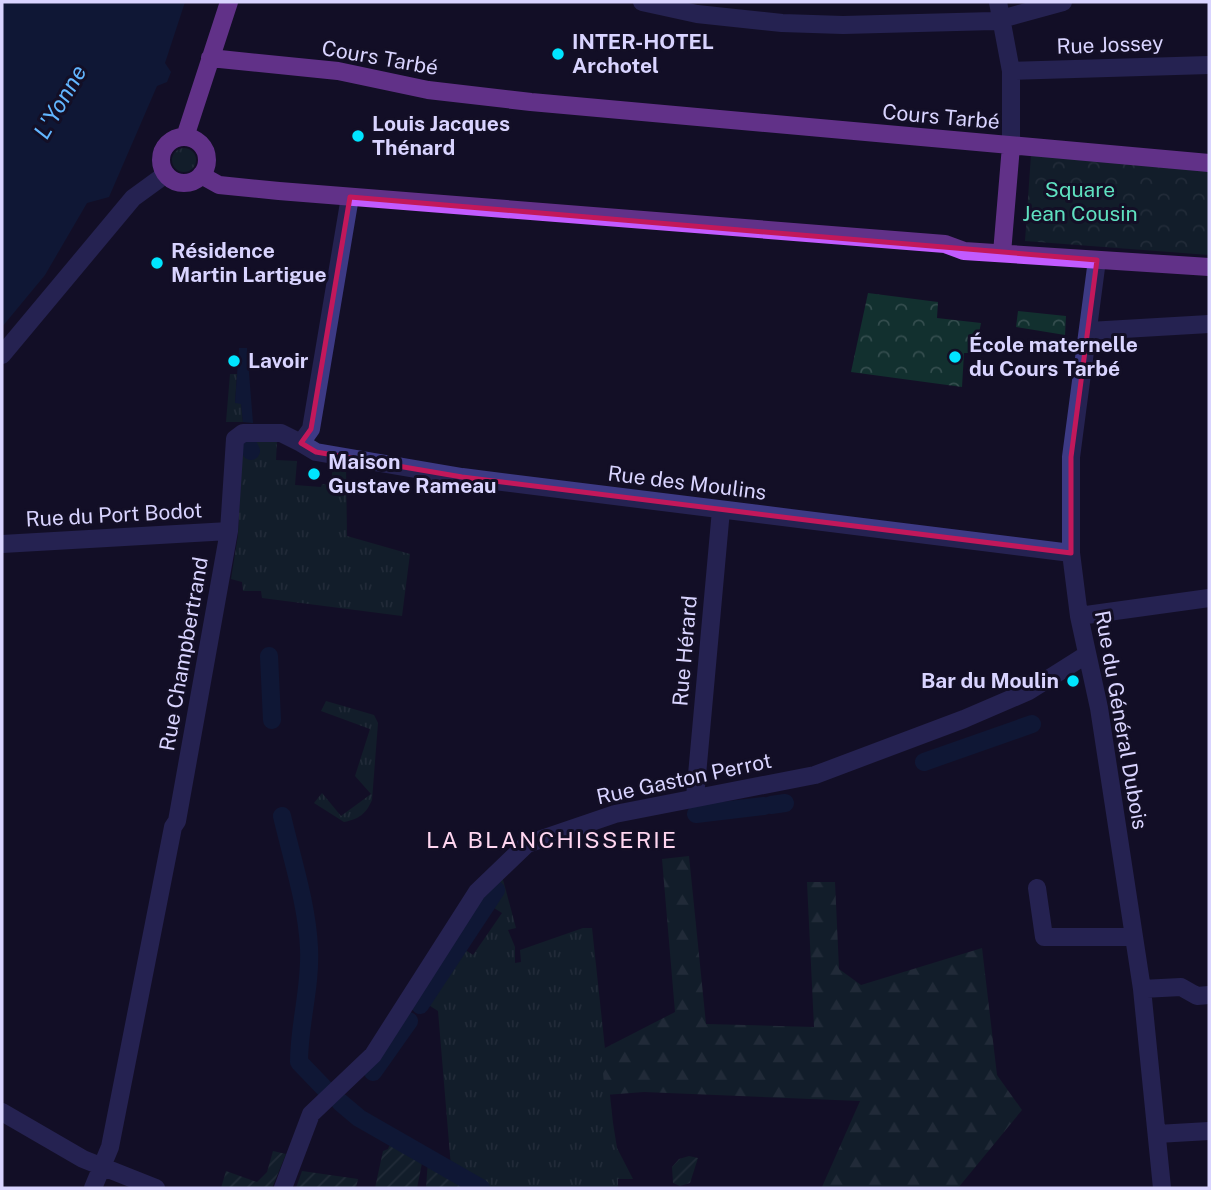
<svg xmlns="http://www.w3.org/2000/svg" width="1211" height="1190" viewBox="0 0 1211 1190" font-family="'Public Sans',sans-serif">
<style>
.grass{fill:url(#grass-tufts)}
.forest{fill:url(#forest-firs)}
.park{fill:url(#park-crowns)}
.garden{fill:url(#garden-furrows)}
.water{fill:#0c2248}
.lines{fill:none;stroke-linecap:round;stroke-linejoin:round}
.canal{stroke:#0c2248;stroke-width:18}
.minor{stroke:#3d3a85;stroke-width:18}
.major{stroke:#c25bff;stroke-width:18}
.marked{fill:none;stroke:#c2185b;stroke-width:5;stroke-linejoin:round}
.poi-dot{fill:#00e5ff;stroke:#130f26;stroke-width:2.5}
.labels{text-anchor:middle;stroke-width:6;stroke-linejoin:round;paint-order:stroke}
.poi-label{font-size:21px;font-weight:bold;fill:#d9d4ff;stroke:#130f26;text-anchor:start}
.street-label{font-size:21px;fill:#d9d4ff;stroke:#130f26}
.park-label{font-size:21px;fill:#5fe0c0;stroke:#130f26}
.water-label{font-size:23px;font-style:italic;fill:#62b6ff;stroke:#130f26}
.neighbourhood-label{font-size:23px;letter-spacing:2px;fill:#ffd6f0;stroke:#130f26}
</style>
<defs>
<pattern id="grass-tufts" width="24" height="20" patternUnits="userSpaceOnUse" patternTransform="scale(1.75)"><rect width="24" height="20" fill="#12302f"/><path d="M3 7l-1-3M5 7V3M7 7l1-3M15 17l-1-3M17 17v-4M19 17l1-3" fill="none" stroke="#344d4e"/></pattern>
<pattern id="forest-firs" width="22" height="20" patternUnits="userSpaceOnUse" patternTransform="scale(1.75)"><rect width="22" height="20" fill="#12302f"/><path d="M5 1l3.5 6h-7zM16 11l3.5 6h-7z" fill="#344d4e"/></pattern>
<pattern id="park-crowns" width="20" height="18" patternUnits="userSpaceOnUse" patternTransform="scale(1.75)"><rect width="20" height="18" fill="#12302f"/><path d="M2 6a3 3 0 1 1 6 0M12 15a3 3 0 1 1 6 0" fill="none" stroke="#344d4e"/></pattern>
<pattern id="garden-furrows" width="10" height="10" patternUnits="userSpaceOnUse" patternTransform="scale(1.75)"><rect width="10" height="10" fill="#12302f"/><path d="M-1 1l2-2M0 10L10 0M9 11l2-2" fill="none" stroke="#344d4e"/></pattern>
</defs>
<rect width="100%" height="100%" fill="#130f26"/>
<path class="grass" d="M172 160a12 12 0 1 1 24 0a12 12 0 1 1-24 0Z
M230,374h7l-2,29h6l2,19h-17z
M250,441h27l-1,19 21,1 -2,24 26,2 1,-3 9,1 2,-21 13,2 1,70 63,18 -8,62 -140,-18 -1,-7h-18l-1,-9 -11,-3 7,-44 4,-88z
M326,701l48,14 4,8 -6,77c-6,14 -13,19 -28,22l-30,-19 8,-10 19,23 30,-22 -16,-18 15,-47 -49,-18z
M502,876l14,52 -8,2 7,17v16l6,-1 -1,-12 63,-22h9l21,195 4,25 16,31h-15v9h-132l-35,-21 -13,-156 -11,-7 37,-55 9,6 29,-42 -11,-7 6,-10 -3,-12z"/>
<path class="forest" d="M689,856l17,168 108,3 -7,-145h28l4,87 22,16 121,-37 15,127 25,35 -64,78 -136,-1 38,-86 -216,-9 -39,3 -4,-45 74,-38 -13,-153z"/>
<path class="park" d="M1031,155l178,13v87l-184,-14z
M868,293l70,9 -1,16 44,5 -6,30h-11l-2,34 -111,-15z
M1018,311l48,5 -1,19 -49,-8z"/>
<path class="garden" d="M391,1142l32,16 -6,30h-42l8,-37 5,-2z
M273,1151l13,3 -14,34h-51l5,-17 31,11 10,-10z
M689,1156l9,2 -8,25 -10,3 -7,-3 -1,-16 7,-8z
M428,1160l36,22 -3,6h-35z
M302,1171l56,8 -2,9h-60z"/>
<path class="water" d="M2,2h183l-20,61 6,9 -4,10 -10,4 -48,111 -22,6 -42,72 -43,52z
M239,348h8l6,75 -10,-1 -2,-18 -6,-1z"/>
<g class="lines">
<path class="canal" d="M247,443l4,8
M269,656l3,64
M924,762l108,-38
M771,805l14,-2
M696,814l68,-8
M282,816c10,43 25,88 27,132 2,39 -10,76 -10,114l26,27
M420,1005l76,-115
M373,1072l36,-51
M340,1102l19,16 122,70"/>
<path class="minor" d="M642,2l55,12 85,9 61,2 151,-4 69,-19
M998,2l13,69v75
M1011,71l198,-6
M1097,260l-26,197v96l8,63 20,92 43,281 20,199
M1089,331l120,-7
M2,355l131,-157 33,-24
M301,443l15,9 146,25 609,76
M2,544l227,-13
M1079,616l130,-18
M695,797l26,-287
M1037,888l7,49h90
M1142,989l39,-2 16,9 12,-1
M2,1112l81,47 73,29
M1157,1134l52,-3
M93,1188l17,-41 63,-320 4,-6 52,-290 6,-92 8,-6h38l20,10 10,-14 39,-232
M283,1188l28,-74 62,-59 104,-163 50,-48 88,-30 200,-39 149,-56 65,-28 57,-36"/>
<path class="major" d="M210,58l128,13 90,19 103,12 678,61
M185,137l44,-135
M161 160a23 23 0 1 1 46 0a23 23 0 1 1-46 0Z
M201,175l18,10 60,6 666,53 19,7 245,16
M1002,253l9,-107"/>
</g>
<path d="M0 0H1211V1190H0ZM350,197l747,63 -26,197v96l-609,-76 -146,-25 -15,-9 10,-14z" fill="#130f26" fill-opacity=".55" fill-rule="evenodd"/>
<path class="marked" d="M350,197l747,63 -26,197v96l-609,-76 -146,-25 -15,-9 10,-14z"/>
<g class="poi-dot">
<circle cx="558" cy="54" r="7"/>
<circle cx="358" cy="136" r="7"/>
<circle cx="157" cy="263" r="7"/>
<circle cx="955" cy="357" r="7"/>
<circle cx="234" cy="361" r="7"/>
<circle cx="314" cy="474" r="7"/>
<circle cx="1073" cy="681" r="7"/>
</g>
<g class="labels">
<g class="poi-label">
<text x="572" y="49">INTER-HOTEL<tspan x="572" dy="24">Archotel</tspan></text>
<text x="372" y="131">Louis Jacques<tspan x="372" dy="24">Thénard</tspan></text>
<text x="171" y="258">Résidence<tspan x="171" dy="24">Martin Lartigue</tspan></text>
<text x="969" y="352">École maternelle<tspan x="969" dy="24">du Cours Tarbé</tspan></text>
<text x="248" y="368">Lavoir</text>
<text x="328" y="469">Maison<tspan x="328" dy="24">Gustave Rameau</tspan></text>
<text x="1059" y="688" text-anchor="end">Bar du Moulin</text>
</g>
<g class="street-label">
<text transform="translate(1110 45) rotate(-2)" y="7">Rue Jossey</text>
<text transform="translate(380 58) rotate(10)" y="7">Cours Tarbé</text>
<text transform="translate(941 117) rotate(5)" y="7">Cours Tarbé</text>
<text transform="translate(687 483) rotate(7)" y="7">Rue des Moulins</text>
<text transform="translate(114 515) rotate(-3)" y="7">Rue du Port Bodot</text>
<text transform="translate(685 651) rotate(-85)" y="7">Rue Hérard</text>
<text transform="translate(184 654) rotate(-80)" y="7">Rue Champbertrand</text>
<text transform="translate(1121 720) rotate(80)" y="7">Rue du Général Dubois</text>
<text transform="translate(684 779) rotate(-12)" y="7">Rue Gaston Perrot</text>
</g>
<g class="park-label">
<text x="1080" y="197">Square<tspan x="1080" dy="24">Jean Cousin</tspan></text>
</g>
<g class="water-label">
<text transform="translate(60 102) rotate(-60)" y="8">L'Yonne</text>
</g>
<g class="neighbourhood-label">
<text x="552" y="848">LA BLANCHISSERIE</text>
</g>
</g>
<rect width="1211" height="1190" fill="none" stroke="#d9d4ff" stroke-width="7"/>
</svg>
